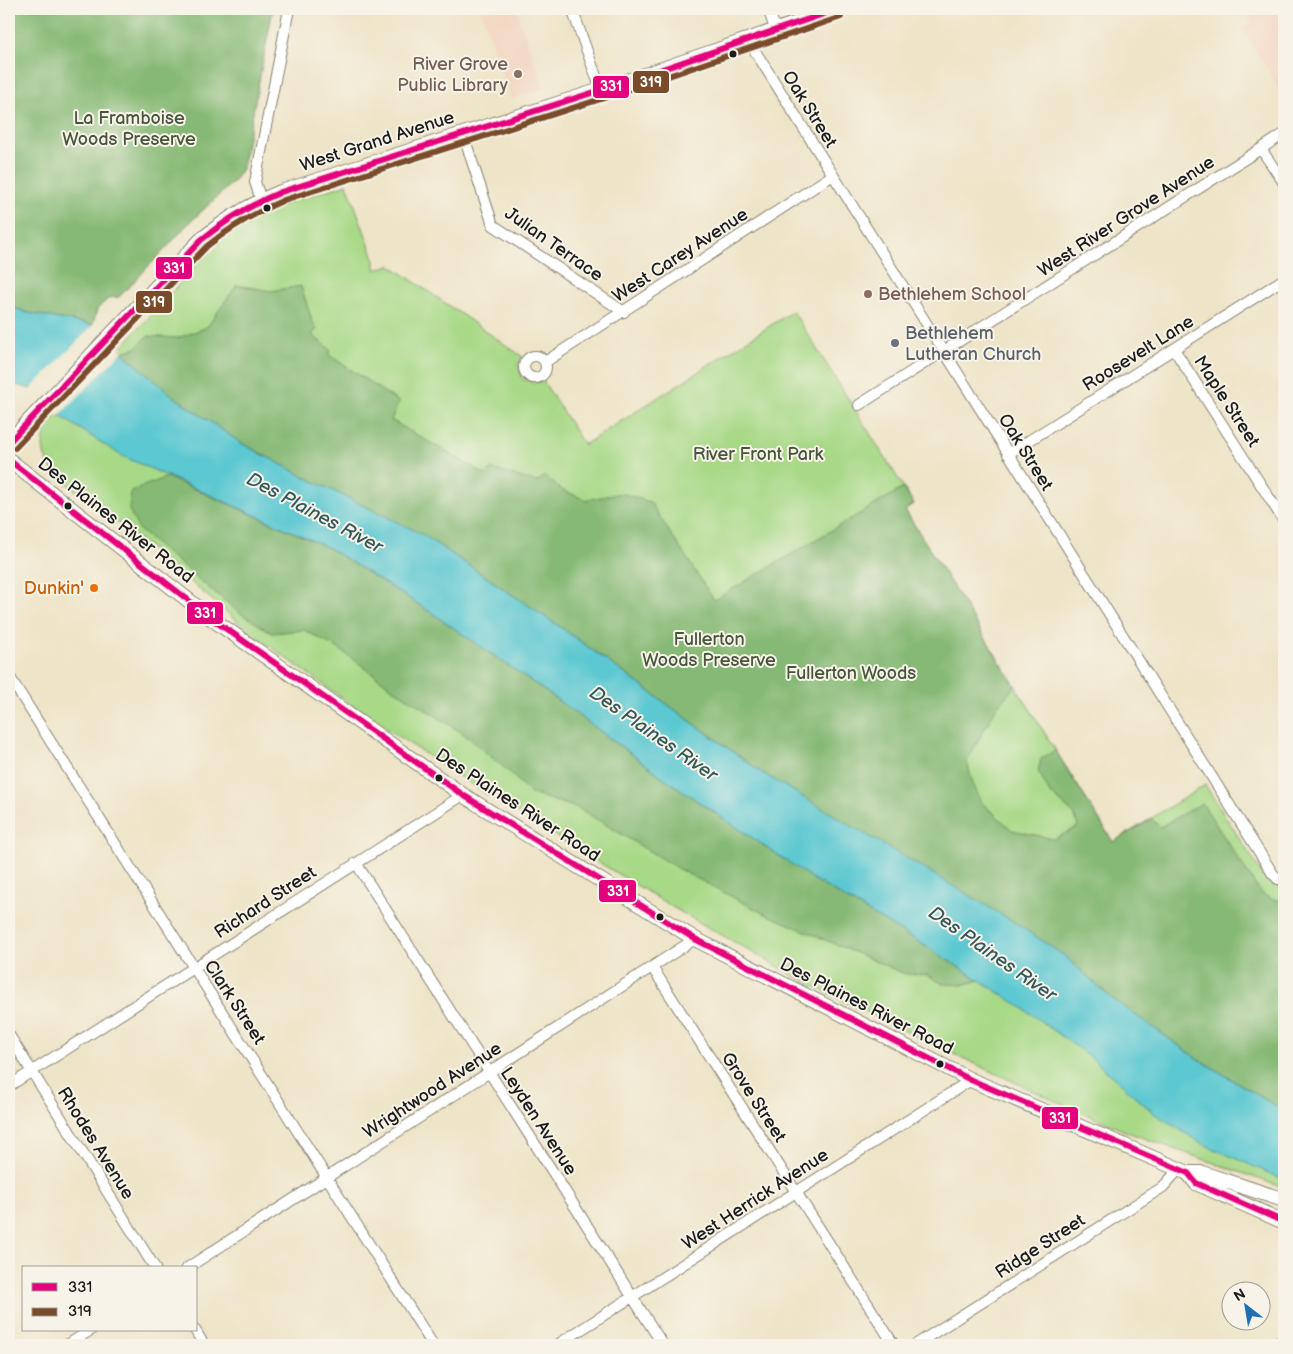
<svg xmlns="http://www.w3.org/2000/svg" width="1293" height="1354" viewBox="0 0 1293 1354" font-family="'Balsamiq Sans',sans-serif">
<style>
.built{fill:#f3d4bf}
.green{fill:#a8d987;stroke:#627a52}
.forest{fill:#86b974;stroke:#516a48}
.water{fill:#5bc8d1;stroke:#3c7276}
.pier{fill:#eee4c7}
.lines{fill:none;stroke-linecap:round;stroke-linejoin:round}
.minor-casing{stroke:#858072;stroke-width:12}
.tertiary-casing{stroke:#858072;stroke-width:14}
.secondary-casing{stroke:#858072;stroke-width:16}
.minor{stroke:#fff;stroke-width:10}
.tertiary{stroke:#fff;stroke-width:12}
.secondary{stroke:#fff;stroke-width:14}
.bus-1-casing{stroke:#f7f3e8;stroke-width:10}
.bus-2-casing{stroke:#f7f3e8;stroke-width:10}
.bus-1{stroke:#e5007d;stroke-width:6}
.bus-2{stroke:#7a4b2a;stroke-width:6}
.bus-dot{fill:#1c1c1c;stroke:#f7f3e8;stroke-width:2}
.education-dot{fill:#8d6e63;stroke:#f7f3e8;stroke-width:2}
.worship-dot{fill:#6b7280;stroke:#f7f3e8;stroke-width:2}
.food-dot{fill:#e8710a;stroke:#f7f3e8;stroke-width:2}
.labels{text-anchor:middle;stroke-width:4;stroke-linejoin:round;paint-order:stroke}
.education-label{font-size:18px;fill:#785e54;stroke:#f7f3e8;text-anchor:end}
.street-label{font-size:18px;fill:#1c1c1c;stroke:#f7f3e8}
.park-label{font-size:18px;fill:#46553c;stroke:#f7f3e8}
.worship-label{font-size:18px;fill:#5b616d;stroke:#f7f3e8;text-anchor:start}
.food-label{font-size:18px;fill:#c56008;stroke:#f7f3e8;text-anchor:end}
.water-label{font-size:19px;font-style:italic;fill:#32585b;stroke:#f7f3e8}
.line-badge{stroke:#f7f3e8;stroke-width:2}
.badge-label{font-size:14px;text-anchor:middle;font-weight:bold;fill:#fff}
</style>
<rect width="100%" height="100%" fill="#f7f3e8"/>
<filter id="ink" filterUnits="userSpaceOnUse"><feTurbulence type="fractalNoise" baseFrequency=".02" numOctaves="2"/><feDisplacementMap in="SourceGraphic" scale="10" xChannelSelector="R" yChannelSelector="G"/><feConvolveMatrix kernelMatrix="1 2 1 2 8 2 1 2 1" color-interpolation-filters="sRGB"/></filter>
<filter id="wash" filterUnits="userSpaceOnUse"><feTurbulence type="fractalNoise" baseFrequency=".0096" numOctaves="4" result="noise"/><feDisplacementMap in="SourceGraphic" scale="20" xChannelSelector="R" yChannelSelector="G"/><feGaussianBlur stdDeviation="1.12" result="paint"/><feColorMatrix in="noise" values="0 0 0 0 0 0 0 0 0 0 0 0 0 0 0 0 0 1.4 0 .05"/><feComposite in="paint" operator="in"/></filter>
<g filter="url(#wash)">
<rect width="100%" height="100%" fill="#eee4c7"/>
<path class="built" d="M488,9h28l28,79 -33,11 -30,-88z
M1246,9h38v88l-42,-68 9,-6z"/>
<path class="green" d="M347,184l28,77v9l15,-5 133,92 -5,8 4,13 11,5 10,-2 41,64 209,-134 121,193 -9,6 208,332 92,-57 60,93 7,7 12,2v301l-157,-56 -78,-34 -121,-56 -121,-59 -128,-72 -183,-111 -123,-80 -119,-85 -104,-87 -94,-73c-17,-21 -17,-38 0,-60l3,2 64,-66 -3,-3c19,-19 37,-39 55,-59 20,-23 39,-48 65,-65 32,-20 71,-28 107,-40z"/>
<path class="forest" d="M9,9h264l-31,160 -9,13 -48,45 -16,18 -50,52 -10,1 -12,11 -4,16 -65,-12 -19,-7z
M237,285l34,6 30,-5 11,35 5,8 -5,6 19,15 -2,5 70,47 -8,18 95,55 5,-6 46,13 7,-6 18,14 24,10 35,-7 29,9 64,98 189,-112 11,16 -9,6 110,176 -18,21 -30,53 4,18 10,24 31,28 42,9 24,-12 -4,-13 -24,-21 -12,-22 3,-12 14,-9 58,92 39,-23 8,8 42,-24 58,89c8,6 14,9 24,8v211l-89,-54 -85,-60 -45,-41 -304,-184 -202,-146 -137,-92 -113,-55 -68,-36 -68,-47 -51,-44 14,-4 12,-12 30,2 29,-11z
M167,477l160,70 102,64 119,82 123,90 145,98 116,69 48,30 -18,5 -19,-1 -15,-9 -23,-1 -142,-61 -86,-45 -99,-60 -47,-14 -24,-24 -43,-36 -69,-44 -56,-41 -35,-19 -32,3 -35,-22 -98,-81 -10,-20 2,-19z"/>
<path class="water" d="M9,306l19,7 65,12 29,27 51,44 68,47 68,36 113,55 137,92 202,146 253,150 51,34 45,41 85,60 89,54v69l-83,-37 -46,-29 -66,-58 -72,-52 -85,-54 -116,-69 -145,-98 -123,-90 -119,-82 -102,-64 -205,-91 -62,-40 -29,-27 -22,-6z"/>
<path class="pier" d="M95,323l28,28 -65,66 -28,-27z"/>
</g>
<g filter="url(#ink)">
<g class="lines">
<g class="minor-casing">
<path id="minor" d="M572,9l29,81
M768,9l8,22
M748,40l525,834 5,5h6
M463,134l30,91 131,87
M1261,149l23,34
M261,200l-6,-18 34,-173
M1174,349l110,172
M524 367a11 11 0 1 1 22 0a11 11 0 1 1-22 0Z
M545,362l288,-187
M859,405l425,-271
M1008,454l276,-175
M9,676l424,669
M356,863l307,482
M652,967l242,378
M9,1035l146,233
M9,1086l454,-291
M187,1268l508,-329
M195,1330l9,15
M67,1345l24,-15
M557,1345l414,-265
M915,1345l248,-158 16,-18"/>
</g>
<g class="tertiary-casing">
<path id="tertiary" d="M1278,1345l6,-5"/>
</g>
<g class="secondary-casing">
<path id="secondary" d="M9,442l192,-202c25,-21 50,-36 80,-48l320,-102 237,-81
M9,460l206,161 248,174 232,144 276,141 217,93 8,10 88,39
M1188,1173h14l82,27"/>
</g>
<use href="#minor" class="minor"/>
<use href="#tertiary" class="tertiary"/>
<use href="#secondary" class="secondary"/>
<g class="bus-1-casing">
<path id="bus-1" d="M9,442l192,-202c25,-20 51,-36 80,-48l320,-102 237,-81
M9,460l206,161 248,174 232,144 276,141 217,93 8,10 88,39"/>
</g>
<g class="bus-2-casing">
<path id="bus-2" d="M15,448l192,-202c24,-19 49,-34 77,-46l320,-102 237,-81"/>
</g>
<use href="#bus-1" class="bus-1"/>
<use href="#bus-2" class="bus-2"/>
</g>
</g>
<g class="bus-dot">
<circle cx="733" cy="54" r="4.5"/>
<circle cx="267" cy="208" r="4.5"/>
<circle cx="68" cy="506" r="4.5"/>
<circle cx="439" cy="778" r="4.5"/>
<circle cx="660" cy="917" r="4.5"/>
<circle cx="940" cy="1064" r="4.5"/>
</g>
<g class="education-dot">
<circle cx="518" cy="74" r="5"/>
<circle cx="868" cy="294" r="5"/>
</g>
<circle class="worship-dot" cx="895" cy="343" r="5"/>
<circle class="food-dot" cx="94" cy="588" r="5"/>
<g class="labels">
<g class="education-label">
<text x="508" y="70">River Grove<tspan x="508" dy="21">Public Library</tspan></text>
<text x="878" y="300" text-anchor="start">Bethlehem School</text>
</g>
<g class="street-label">
<text transform="translate(810 109) rotate(58)" y="6">Oak Street</text>
<text transform="translate(377 141) rotate(-18)" y="6">West Grand Avenue</text>
<text transform="translate(1126 216) rotate(-33)" y="6">West River Grove Avenue</text>
<text transform="translate(554 244) rotate(35)" y="6">Julian Terrace</text>
<text transform="translate(680 255) rotate(-33)" y="6">West Carey Avenue</text>
<text transform="translate(1138 353) rotate(-32)" y="6">Roosevelt Lane</text>
<text transform="translate(1227 401) rotate(57)" y="6">Maple Street</text>
<text transform="translate(1026 452) rotate(58)" y="6">Oak Street</text>
<text transform="translate(116 520) rotate(38)" y="6">Des Plaines River Road</text>
<text transform="translate(518 805) rotate(33)" y="6">Des Plaines River Road</text>
<text transform="translate(265 902) rotate(-33)" y="6">Richard Street</text>
<text transform="translate(235 1002) rotate(57)" y="6">Clark Street</text>
<text transform="translate(867 1006) rotate(27)" y="6">Des Plaines River Road</text>
<text transform="translate(432 1090) rotate(-33)" y="6">Wrightwood Avenue</text>
<text transform="translate(754 1097) rotate(57)" y="6">Grove Street</text>
<text transform="translate(539 1121) rotate(57)" y="6">Leyden Avenue</text>
<text transform="translate(96 1143) rotate(58)" y="6">Rhodes Avenue</text>
<text transform="translate(755 1199) rotate(-33)" y="6">West Herrick Avenue</text>
<text transform="translate(1040 1246) rotate(-33)" y="6">Ridge Street</text>
</g>
<g class="park-label">
<text x="129" y="124">La Framboise<tspan x="129" dy="21">Woods Preserve</tspan></text>
<text x="758" y="460">River Front Park</text>
<text x="709" y="645">Fullerton<tspan x="709" dy="21">Woods Preserve</tspan></text>
<text x="851" y="679">Fullerton Woods</text>
</g>
<g class="worship-label">
<text x="905" y="339">Bethlehem<tspan x="905" dy="21">Lutheran Church</tspan></text>
</g>
<g class="food-label">
<text x="84" y="594">Dunkin'</text>
</g>
<g class="water-label">
<text transform="translate(315 512) rotate(28)" y="7">Des Plaines River</text>
<text transform="translate(654 733) rotate(35)" y="7">Des Plaines River</text>
<text transform="translate(993 953) rotate(35)" y="7">Des Plaines River</text>
</g>
</g>
<g class="line-badge">
<rect x="632" y="70" width="38" height="24" rx="5" fill="#7a4b2a"/>
<rect x="592" y="75" width="38" height="24" rx="5" fill="#e5007d"/>
<rect x="155" y="256" width="38" height="24" rx="5" fill="#e5007d"/>
<rect x="135" y="290" width="38" height="24" rx="5" fill="#7a4b2a"/>
<rect x="186" y="601" width="38" height="24" rx="5" fill="#e5007d"/>
<rect x="598" y="879" width="39" height="24" rx="5" fill="#e5007d"/>
<rect x="1041" y="1106" width="38" height="24" rx="5" fill="#e5007d"/>
</g>
<g class="badge-label">
<text x="651" y="87">319</text>
<text x="611" y="91">331</text>
<text x="174" y="273">331</text>
<text x="154" y="307">319</text>
<text x="205" y="618">331</text>
<text x="618" y="896">331</text>
<text x="1060" y="1123">331</text>
</g>
<rect width="1293" height="1354" fill="none" stroke="#f7f3e8" stroke-width="30"/>
<rect x="22" y="1266" width="175" height="65" fill="#f7f3e8" stroke="#9f9d96"/>
<rect x="32" y="1283" width="25" height="8" fill="#e5007d" stroke="#9f9d96"/>
<text x="68" y="1292" font-size="15" fill="#1c1c1c">331</text>
<rect x="32" y="1308" width="25" height="8" fill="#7a4b2a" stroke="#9f9d96"/>
<text x="68" y="1316" font-size="15" fill="#1c1c1c">319</text>
<g transform="translate(1246 1306) rotate(329)"><circle r="24" fill="#f7f3e8" stroke="#9f9d96"/>
<path d="M0-4L9 19L0 12L-9 19Z" fill="#1f6fb2"/>
<text y="-8" font-size="14" font-weight="bold" text-anchor="middle" fill="#1c1c1c">N</text>
</g>
</svg>
